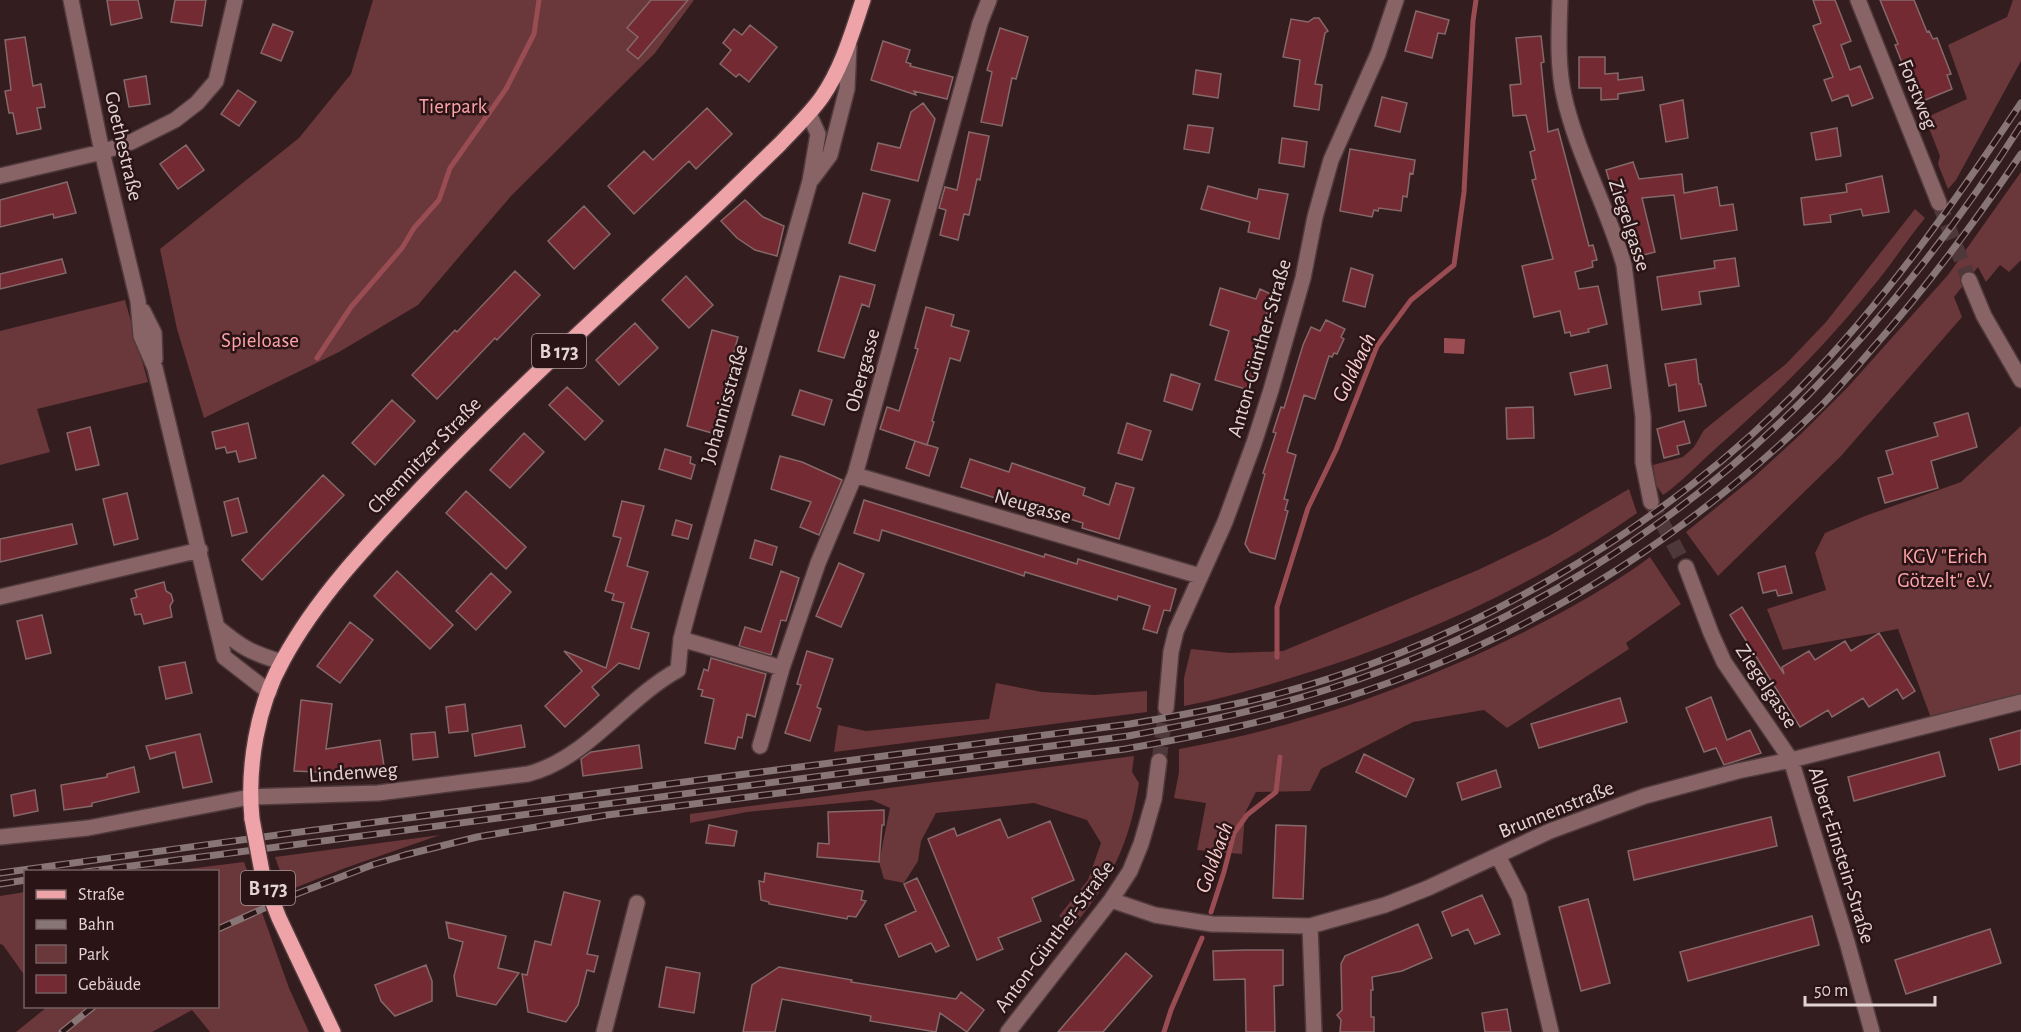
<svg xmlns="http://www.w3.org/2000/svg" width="2021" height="1032" viewBox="0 0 2021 1032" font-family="'Alegreya Sans',sans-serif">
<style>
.green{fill:#6a373b}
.water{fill:#9a4c53}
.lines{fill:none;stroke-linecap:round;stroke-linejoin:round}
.stream{stroke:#9a4c53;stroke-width:5}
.building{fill:#742a33;stroke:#856869;stroke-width:1.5}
.minor-tunnel{stroke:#4e383a;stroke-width:15;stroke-dasharray:15 8;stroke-linecap:butt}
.minor-casing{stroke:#503a3c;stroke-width:18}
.major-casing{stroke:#503a3c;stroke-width:18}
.minor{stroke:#886466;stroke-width:15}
.major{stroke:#eda3a7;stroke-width:15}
.rail-casing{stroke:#887576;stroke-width:7}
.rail{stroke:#2a1415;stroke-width:4.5;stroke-dasharray:14;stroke-linecap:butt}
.major-bridge-casing{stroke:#503a3c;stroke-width:18;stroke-linecap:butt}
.major-bridge{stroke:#eda3a7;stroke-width:15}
.labels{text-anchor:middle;stroke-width:5;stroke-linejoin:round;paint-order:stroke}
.shield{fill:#2a1415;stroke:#ac9a9a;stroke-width:1.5}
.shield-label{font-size:20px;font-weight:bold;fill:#e3d3d3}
.street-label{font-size:21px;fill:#e3d3d3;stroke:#2a1415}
.park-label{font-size:21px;fill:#fda3a8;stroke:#2a1415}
.water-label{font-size:22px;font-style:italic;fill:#fbccce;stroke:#2a1415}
</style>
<rect width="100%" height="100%" fill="#341d1f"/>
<path class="green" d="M373,0h321l-39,53 -144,143 -93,109 -79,47 -135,66 -27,-89 -17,-80 139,-111 52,-64z
M2013,0h8v61l-65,119 -8,9 -10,-25 2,-8 -15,-38 42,-19 -19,-54 59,-28z
M2021,172v88l-12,12 -9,-7 -14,17 -8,-15 -24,30 8,20 -121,139 -123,120 -32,-44 68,-55 48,-44 45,-45 101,-113z
M1915,209l10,9c-19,23 -35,49 -55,72 -47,58 -100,111 -156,160 -17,15 -32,32 -51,45l-7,-10 -3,-20 30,-8 11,-10 10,-17 82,-66 40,-42z
M125,300l23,82 -111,27 13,43 -50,13v-134z
M2021,426v269l-90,23 -33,-89 -115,21 -16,-41 59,-19 -11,-37 10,-20 40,-17 96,-34z
M1629,489l8,24c-104,74 -221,127 -343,164 -36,11 -73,22 -110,29v-28l7,-29 38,4 54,-2 195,-81 71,-34z
M1650,557l31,47 -55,39 3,6 -122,79 -23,-18 -71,12 -92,47 -11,22 -54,1 -11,21 -3,41 -45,-4 9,-47 -32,-5 5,-26v-23c118,-21 234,-62 341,-115 45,-23 90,-47 130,-77z
M996,683l46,9 52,3 53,-4v21l-313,40 4,-27 28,6 123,-12z
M1134,756l-2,16 7,11c-9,60 -28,98 -66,144l-14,-11 29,-36 13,-37 -14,-23 -53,-17 -98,10 -15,28 -3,20 -14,22 -20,-4 -5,-17 11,-54 -18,-8 -125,12 -57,11v-9z
M440,835l-95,33 -58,23 -12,-34z
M244,862l45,126 20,44h-99l-18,-22 -40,22h-136l31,-25 171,-1v-134l-47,-1z
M25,892h1l-1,84 -22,-31 -3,-1v-48z"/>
<path class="water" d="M1444,338l21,1 -1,15 -20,-1z"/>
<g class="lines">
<path class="stream" d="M317,358l34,-51 51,-59 12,-20 25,-28 11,-32 56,-79 28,-55 5,-34
M1277,657v-50l31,-99 28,-58 41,-104 34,-46 43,-35 10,-73 9,-171 3,-21
M1211,912l13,-40 10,-39 13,-18 29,-23 4,-35
M1164,1032l7,-22 31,-72"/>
</g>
<path class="building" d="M107,0h31l4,18 -31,7z
M175,0h31l-4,26 -31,-4z
M651,0h37l-50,59 -11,-9 11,-13 -11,-9z
M1813,0h22l16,41 -10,4 9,25 10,-4 13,32 -21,8 -4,-11 -16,6 -8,-21 9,-3 -20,-51 8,-3z
M1880,0h34l13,32 2,-1 4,8 4,-1 14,36 -4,1 5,14 -34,14 -23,-58 3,-1z
M1416,11l33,9 -4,14 -7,-1 -6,25 -27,-7z
M1314,18h5l9,13 -3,2 -10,51 7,1 -3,25 -25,-4 6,-46 -17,-3 8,-38 17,3z
M273,24l20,8 -12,29 -20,-8z
M750,25l27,22 -28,35 -10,-8 -3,3 -16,-13 11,-14 -8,-7 11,-14 8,6z
M1000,28l28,9 -12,42 -4,-1 -10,48 -21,-4 11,-50 -5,-2z
M1541,36l3,26 -3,1 7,69 10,-3 31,117 4,-1 4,15 -5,1 1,6 -18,5 4,17 19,-3 9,38 -19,5 1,3 -18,4 -1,-4 -5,1 -5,-22 -26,6 -12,-51 31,-7 -21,-79 4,-1 -6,-27 5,-2 -9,-35 -13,1 -3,-31 11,-1 -5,-46z
M25,37l8,49 8,-2 4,23 -8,1 4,21 -24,5 -4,-21h-4l-4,-22 6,-1 -6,-50z
M883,41l27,9 -4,12 5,2 -1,2 43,11 -6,22 -33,-8 2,4 -45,-15z
M1579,57h26v17l13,-1v7l24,-3 2,13 -26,4v5l-17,1v-12h-22z
M1196,70l25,4 -3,24 -25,-4z
M146,76l4,28 -21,3 -5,-27z
M238,90l18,12 -17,24 -18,-12z
M1382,97l25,6 -7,29 -25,-6z
M1683,100l5,38 -22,4 -6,-37z
M923,103l12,16 -17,62 -47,-11 7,-27 22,5 11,-36z
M707,108l25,26 -36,35 -7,-8 -55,53 -26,-28 36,-35 9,9z
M1188,125l25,3 -4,25 -25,-4z
M1837,128l4,28 -25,4 -5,-27z
M969,132l20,4 -9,44 -3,-1 -8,36 -5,-1 -6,26 -18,-5 6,-25 -7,-2 6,-21 12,3z
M1282,138l25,4 -3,25 -25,-4z
M186,145l18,25 -26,19 -18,-25z
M1350,149l65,11 -2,14 -3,-1 -3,24 -4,-1 -2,15 -22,-3 -1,3 -4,-1 -2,7 -32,-6z
M1633,162l6,17 43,-5 2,19 33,-6 3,19 13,-2 4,26 -56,9 -7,-44 -32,3 13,54 -23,6 -14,-58h-3l-9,-30z
M1882,176l7,36 -26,4 -2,-7 -31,6 1,7 -27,3 -3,-27 46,-6 -1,-8z
M67,182l9,31 -22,5 -1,-4 -53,13v-27z
M1208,186l49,13 2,-10 29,5 -9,45 -31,-7 2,-10 -49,-13z
M863,193l27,7 -15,51 -26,-8z
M745,200l18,17 21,9 -7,30 -22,-6 -18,-12 -16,-17z
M584,206l26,28 -36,35 -26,-28z
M1735,258l4,28 -40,6 2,12 -39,6 -5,-33 58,-9 -1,-7z
M62,259l4,14 -66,16v-15z
M1351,268l22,7 -8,32 -22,-6z
M515,271l25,24 -43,45 -2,-2 -58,61 -25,-24 43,-45 2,2z
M686,276l27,29 -24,23 -27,-28z
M840,276l35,9 -6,22 -7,-3 -18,54 -26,-7z
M1220,288l36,11 4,-10 15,7 -8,17 4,1 -22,76 -34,-10 14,-49 -19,-6z
M926,307l28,8 -3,11 18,5 -9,30 -10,-3 -18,63 2,1 -7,23 -47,-16 7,-22 12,4 19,-62 -3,-1z
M1326,320l19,9 -4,8 3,2 -7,15 -3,-1 -2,4 -3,-1 -14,43 -11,-4 -17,57 9,3 -12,44 4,1 -3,10 3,1 -13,48 -25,-7 -5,-8 20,-70 -2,-1 13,-40 -3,-1 8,-25 3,1 19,-63 8,-18 9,4z
M635,323l23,25 -39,37 -23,-25z
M712,330l26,7 -26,96 -25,-7z
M1696,359l3,25h2l5,22 -27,5 -3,-27 -7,2 -4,-22z
M1607,365l4,23 -36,7 -5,-22z
M1171,374l29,10 -8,26 -28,-9z
M567,387l36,34 -18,19 -36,-35z
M800,390l32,10 -8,25 -32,-10z
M392,400l23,21 -40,44 -23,-22z
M1533,407l1,31 -27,1 -1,-31z
M1968,413l9,34 -46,14 7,27 -53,15 -7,-25 15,-4 -7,-23 52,-15 -4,-13z
M1684,421l6,22 -13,3 2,8 -15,4 -7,-29z
M248,423l8,35 -17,4 -3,-11 -9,2 -2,-6 -9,2 -4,-17z
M1127,423l24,8 -9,29 -24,-7z
M90,427l9,38 -23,5 -9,-37z
M524,433l20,19 -34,36 -20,-18z
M915,441l23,7 -9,28 -23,-8z
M665,449l26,8 -1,6 5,2 -4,14 -32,-10z
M780,456l22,6 40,18 -23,55 -19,-8 11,-25 -40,-13z
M970,459l39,13 3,-9 73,25 -2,7 26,10 7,-22 18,5 -15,51 -37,-11 1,-5 -23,-7 -45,-15 -1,3 -53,-17z
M323,475l21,20 -82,85 -20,-20z
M466,491l60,56 -20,22 -60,-56z
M127,493l11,46 -24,6 -11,-46z
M238,498l9,34 -15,4 -8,-34z
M864,500l180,57 1,-3 32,10 1,-5 98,30 -6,22 -6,-1 -7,23 -14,-4 7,-23 -32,-10 -1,4 -92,-28 -1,4 -142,-46 -3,11 -25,-8z
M622,501l22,5 -17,60 21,6 -17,56 18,5 -10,36 -20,-6 -27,24 7,8 -34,32 -20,-21 37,-35 -18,-20 42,17 18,-65 -12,-3 2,-6 -9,-3 16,-53 -8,-2z
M676,520l16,5 -4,14 -16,-4z
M72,524l5,20 -77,18v-23z
M755,540l22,7 -5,18 -22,-7z
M839,563l25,11 -23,53 -25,-11z
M1785,566l7,27 -14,3 -2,-6 -13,3 -5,-20z
M397,571l56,54 -23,24 -56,-53z
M781,571l18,7 -13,43 -5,-1 -10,35 -32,-9 6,-19 16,5z
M491,573l20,19 -35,38 -20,-19z
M164,582l2,9 5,3 2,7 -3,5 2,11 -28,7 -3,-10 -6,1 -4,-16 6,-2 -2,-7z
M1742,607l42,67 -2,-7 27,-16 6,9 30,-19 6,10 28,-18 36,58 -12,8 -6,-10 -28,18 -6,-9 -31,19 -4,-7 -28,17 -70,-112z
M42,615l9,38 -25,6 -9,-38z
M350,622l23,18 -33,43 -23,-17z
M807,651l26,8 -16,48 4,2 -11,32 -25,-8 16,-48 -4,-1z
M711,658l55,16 -11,43 -8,-3 -5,24 -4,-1 -3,12 -30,-6 9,-44 -13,-3 2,-6 -5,-1 6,-20 4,2z
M185,662l7,31 -26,6 -7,-32z
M1711,697l16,43 23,-10 11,23 -37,12 -8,-17 -12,4 -18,-44z
M1620,698l7,24 -88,26 -8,-24z
M301,700l31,4 -6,45 54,-9 4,26 -44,7 -46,-2z
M465,704l3,27 -19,2 -3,-26z
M521,725l4,22 -50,9 -3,-22z
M2021,730v34l-22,6 -9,-31z
M435,732l3,25 -25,3 -2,-26z
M200,734l12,48 -29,6 -8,-36 -25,7 -4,-13z
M639,745l3,23 -59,8 -2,-17 10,-7z
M1939,752l6,24 -91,25 -6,-24z
M1364,754l50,25 -8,18 -50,-25z
M134,767l5,25 -47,11v3l-28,4 -3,-25 46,-8v-3z
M1496,770l5,17 -39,13 -5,-17z
M35,790l3,21 -24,5 -3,-21z
M884,810v15h-2l-3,37 -62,-5 1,-14 11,1 -1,-32z
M1771,817l6,29 -143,34 -6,-29z
M1000,819l8,19 42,-17 24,59 -42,18 9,23 -43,17 5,11 -26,11 -49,-121 26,-11 3,8z
M709,825l28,6 -3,15 -28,-3z
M1276,825l30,1 -3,73 -30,-1z
M765,873l98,18 -2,9 5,1 -10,16 -8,-1 -1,3 -78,-15v-2l-8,-2 -2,-19 5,1z
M917,878l32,68 -13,6 -5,-9 -32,14 -14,-32 31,-14 -12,-27z
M564,892l36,9 -13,53 11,2 -4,16 -7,-2 -9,35 -12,17 -38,-10 -6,-38 5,1 8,-34 16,4z
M1482,895l18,39 -25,10 -7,-15 -16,7 -10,-24z
M1588,899l22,84 -29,8 -22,-84z
M1812,916l7,29 -131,36 -8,-29z
M446,922l60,14 -8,32 21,5 -23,32 -39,-9 -3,-20 9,-34 -14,-4z
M1418,924l14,34 -30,13 -30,6 1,13h-2v27h3v15h-34l1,-12 -4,-5 5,-5 -1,-46 4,-8z
M1990,929l11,34 -95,31 -11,-34z
M1245,950h38v35l-9,1 1,46h-29l-1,-53 -31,1 -1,-29z
M1126,953l26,23 -49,56h-45z
M426,965l6,16v20l-37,15 -14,-15 -6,-16z
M666,967l34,6 -6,40 -35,-6z
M779,967l73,13 -1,2 105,17 5,-7 23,18 -17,22 -27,-19 -4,19 -66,-11 1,-5 -89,-17 -7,33h-32l9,-47z
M1507,1009l4,23h-26l-3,-19z"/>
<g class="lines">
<path class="minor-tunnel" d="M1939,203l30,77
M1651,502l35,65
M1159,761l7,-53"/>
<g class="minor-casing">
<path id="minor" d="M71,0l31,152 36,149 3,35 14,32 69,289 45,35
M1560,0c-1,31 -3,65 4,96 13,58 44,112 60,169l19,152v45l8,40
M1858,0l81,203
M0,176l102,-24 29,-10 44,-22 22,-17 19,-22 19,-81
M812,179l18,-24 17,-66 2,-43
M1969,280l15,36 37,64
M143,311l11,22 1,26
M855,475l345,101
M1686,567l25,66 13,29 67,98 56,182 25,90
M0,597l200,-47
M217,627c24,20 34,26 65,35
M681,639l101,29
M1166,708l5,-56 5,-21 49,-109 29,-79 17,-53 32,-112 12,-61 16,-57 47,-106 18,-54
M760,746l22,-78 36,-105 37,-88 125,-452 9,-23
M0,837l88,-9 162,-31 128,-4 150,-19c59,-15 97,-75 150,-104l3,-31 9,-34 120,-424 8,-47 -9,-20
M1498,856l21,41 32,135
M1111,900l44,15 57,9 98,2 75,-21 43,-17 122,-57 95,-35 93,-25 53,-11 230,-58
M1310,926l4,106
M604,1032l33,-129
M1008,1032l103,-132 19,-29 11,-27 13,-45 5,-38"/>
</g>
<g class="major-casing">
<path id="major" d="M252,819c-5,-52 5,-113 31,-159 37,-68 93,-124 146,-180 87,-90 179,-174 271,-259 27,-25 53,-51 80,-77 14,-15 30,-30 42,-47 20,-29 30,-64 41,-97
M296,954l37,78"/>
</g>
<use href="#minor" class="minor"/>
<use href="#major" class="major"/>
<g class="rail-casing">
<path id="rail" d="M85,872l1043,-136c70,-13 139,-27 207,-49 177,-57 344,-160 474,-293 77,-78 154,-177 212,-269
M0,873l292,-40 838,-109c47,-8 93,-16 139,-28 195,-50 395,-167 535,-312 82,-85 151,-182 217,-281
M0,884l26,-4
M218,929l73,-33 81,-31 33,-10 72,-18 130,-22 518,-66c62,-11 124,-23 185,-41 196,-55 365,-159 510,-301 18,-18 35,-38 52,-58 54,-61 103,-127 149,-195
M62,1032l32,-26"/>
</g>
<use href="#rail" class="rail"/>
<g class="major-bridge-casing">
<path id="major-bridge" d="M252,819l11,58 16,41 17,36"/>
</g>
<use href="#major-bridge" class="major-bridge"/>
</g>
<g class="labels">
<g class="shield">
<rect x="532" y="334" width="54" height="34" rx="4.5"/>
<rect x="241" y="871" width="54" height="34" rx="4.5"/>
</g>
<g class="shield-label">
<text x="559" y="358">B 173</text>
<text x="268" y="895">B 173</text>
</g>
<g class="street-label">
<text transform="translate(1918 94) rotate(68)" y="7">Forstweg</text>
<text transform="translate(124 146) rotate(77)" y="7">Goethestraße</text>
<text transform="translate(1630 225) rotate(72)" y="7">Ziegelgasse</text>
<text transform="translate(1259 348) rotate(-74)" y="7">Anton-Günther-Straße</text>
<text transform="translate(862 370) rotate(-75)" y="7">Obergasse</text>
<text transform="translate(724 404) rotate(-74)" y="7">Johannisstraße</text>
<text transform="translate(424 455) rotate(-46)" y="7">Chemnitzer Straße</text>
<text transform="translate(1033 506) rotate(16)" y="7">Neugasse</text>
<text transform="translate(1767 686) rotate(57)" y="7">Ziegelgasse</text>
<text transform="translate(353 772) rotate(-4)" y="7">Lindenweg</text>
<text transform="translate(1556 809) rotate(-22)" y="7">Brunnenstraße</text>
<text transform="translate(1842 855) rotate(73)" y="7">Albert-Einstein-Straße</text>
<text transform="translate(1054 936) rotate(-53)" y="7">Anton-Günther-Straße</text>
</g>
<g class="park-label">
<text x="453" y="113">Tierpark</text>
<text x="260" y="347">Spieloase</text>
<text x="1945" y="563">KGV "Erich<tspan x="1945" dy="24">Götzelt" e.V.</tspan></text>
</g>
<g class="water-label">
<text transform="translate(1353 367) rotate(-64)" y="8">Goldbach</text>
<text transform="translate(1213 857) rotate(-70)" y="8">Goldbach</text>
</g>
</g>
<rect x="24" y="870" width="195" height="138" fill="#2a1415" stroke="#746061" stroke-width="1.5"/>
<rect x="36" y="890" width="30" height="9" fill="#eda3a7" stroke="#746061" stroke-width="1.5"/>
<text x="78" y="900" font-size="18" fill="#e3d3d3">Straße</text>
<rect x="36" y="920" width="30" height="9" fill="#887576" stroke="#746061" stroke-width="1.5"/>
<text x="78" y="930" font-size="18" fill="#e3d3d3">Bahn</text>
<rect x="36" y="945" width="30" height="18" fill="#6a373b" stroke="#746061" stroke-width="1.5"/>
<text x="78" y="960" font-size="18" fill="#e3d3d3">Park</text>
<rect x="36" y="975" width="30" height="18" fill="#742a33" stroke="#746061" stroke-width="1.5"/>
<text x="78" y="990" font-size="18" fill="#e3d3d3">Gebäude</text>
<path d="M1805 996v9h130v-9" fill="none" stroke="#e3d3d3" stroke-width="3"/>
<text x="1814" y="996" font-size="18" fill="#e3d3d3" stroke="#2a1415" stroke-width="4.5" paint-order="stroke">50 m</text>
</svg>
